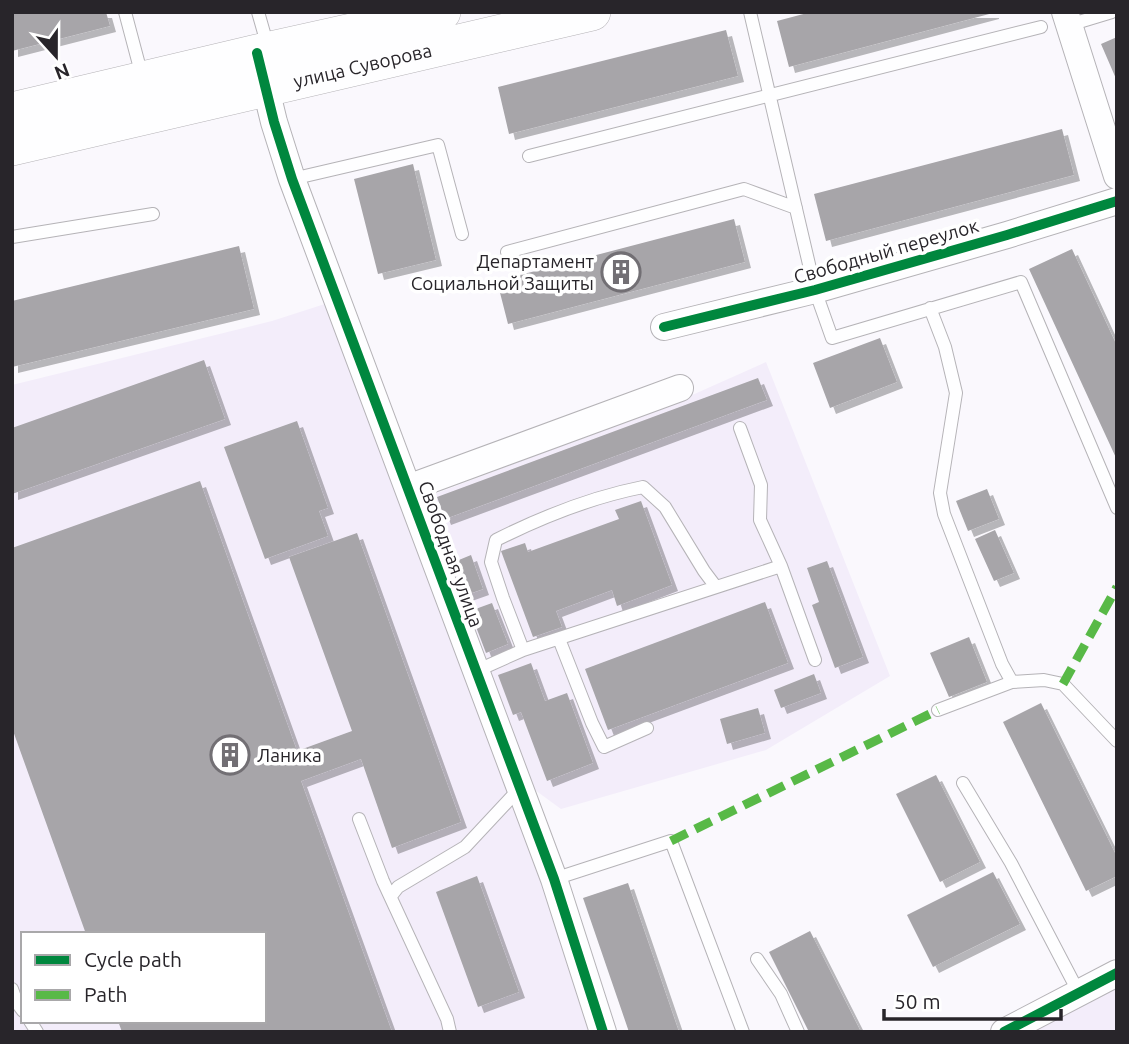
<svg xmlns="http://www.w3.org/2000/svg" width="1129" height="1044" viewBox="0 0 1129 1044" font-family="Ubuntu,sans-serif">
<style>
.built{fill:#f3edfa;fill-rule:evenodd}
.building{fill:#a7a5a9;filter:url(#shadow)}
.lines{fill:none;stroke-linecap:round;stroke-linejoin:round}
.service-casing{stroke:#b5b3b7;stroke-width:14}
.minor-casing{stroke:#b5b3b7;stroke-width:28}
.secondary-casing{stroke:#b5b3b7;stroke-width:38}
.service{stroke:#fefeff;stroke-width:12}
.minor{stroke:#fefeff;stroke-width:26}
.secondary{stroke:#fefeff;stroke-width:37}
.quiet{stroke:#58b947;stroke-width:9;stroke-dasharray:18 9;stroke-linecap:butt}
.cycleway-casing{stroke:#fff;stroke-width:15}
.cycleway{stroke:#00873e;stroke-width:10}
.labels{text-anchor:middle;stroke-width:7;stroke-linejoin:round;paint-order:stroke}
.street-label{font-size:19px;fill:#28252a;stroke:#fff}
.poi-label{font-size:19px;fill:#28252a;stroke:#fff;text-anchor:end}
</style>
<defs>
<filter id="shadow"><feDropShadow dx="6" dy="6" stdDeviation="0" flood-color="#0004"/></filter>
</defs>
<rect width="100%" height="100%" fill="#faf8fd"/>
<path class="built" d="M331,302l186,508 74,222h-579v-647l260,-64zM23,934h241v87h-241z
M766,362l124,314 -124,74 -205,59 -26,-19 -73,-187 -35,-106 263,-101z
M1117,978v54h-102z"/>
<path class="building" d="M12,12h94l4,14 -98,25z
M811,12h182v1l-204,54 -12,-46z
M726,30l12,46 -229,58 -11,-47z
M1117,37v44l-16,-37z
M1062,129l12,46 -248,66 -12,-47z
M413,164l23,96 -58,14 -24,-95z
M734,219l11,43 -237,62 -11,-43z
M239,246l15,63 -242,58v-66z
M1072,249l45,97v114l-88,-191z
M880,338l17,44 -67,26 -17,-45z
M204,360l21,59 -213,75v-66z
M758,378l9,22 -322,119 -8,-22z
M297,421l31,87 -9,3 9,25 -63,23 -41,-112z
M200,481l97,270 55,-20 -63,-174 68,-24 104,289 -69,26 -31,-89 -60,22 91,251h-270l-4,-11h146v-87h-178l-74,-206v-180z
M987,489l12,30 -31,12 -12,-30z
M641,501l31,84 -55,21 -5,-16 -56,21 6,16 -29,10 -32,-86 24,-8 3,9 91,-33 -4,-9z
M995,530l19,43 -20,8 -19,-42z
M471,555l12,34 -17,6 -12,-33z
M827,561l36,96 -28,11 -23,-63 7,-3 -12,-34z
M765,602l23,61 -180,67 -23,-61z
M492,603l16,41 -22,9 -16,-42z
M969,637l18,45 -38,15 -19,-44z
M531,663l14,38 22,-8 26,70 -46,18 -26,-69 -8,3 -15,-40z
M814,674l7,19 -40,15 -7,-18z
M1041,703l76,154v19l-31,15 -83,-169z
M758,708l7,25 -38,11 -7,-25z
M936,775l44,87 -40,20 -44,-88z
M993,872l27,52 -87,43 -26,-52z
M477,876l42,116 -41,15 -42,-115z
M628,883l51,149h-50l-46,-134z
M810,931l51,101h-52l-40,-80z"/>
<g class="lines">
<g class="service-casing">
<path id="service" d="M125,12l17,64
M258,12l10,35
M750,12l65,278 17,48 189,-56 96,226
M1069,25l43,-13
M529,156l512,-129
M292,179l146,-34 24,89
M12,237l141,-23
M507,252l237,-63 52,19
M930,308l15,39 11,46 -16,100 4,21 58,150 10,18
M740,428l21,57 -1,35 21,46
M559,639l33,84 12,24 43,-19
M523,650l-20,-52 -12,-36 5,-22c46,-23 96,-43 147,-53l22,20 39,64 12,16
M476,671l47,-21 258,-84 34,94
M938,710l74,-28 32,-2 19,4 54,57
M963,783l48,80 68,130
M359,819l24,62 64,138 3,13
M554,879l117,-38 72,191
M391,896l7,-9 67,-40 55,-59
M757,959l24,35 17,38
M12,989l5,14 6,8
M30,1021l7,11"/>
</g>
<g class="minor-casing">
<path id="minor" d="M1065,12l52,164
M266,89l8,33 18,57 262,700 49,153
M664,327l151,-37 192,-55 110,-34
M408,488l272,-100
M1004,1032l113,-59"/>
</g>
<g class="secondary-casing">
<g id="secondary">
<path d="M12,111l245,-58 185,-41"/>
<path id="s1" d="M12,147l580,-135"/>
</g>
</g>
<use href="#service" class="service"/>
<use href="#minor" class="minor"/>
<use href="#secondary" class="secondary"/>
<path class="quiet" d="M1063,684l54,-97
M671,841l267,-131"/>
<g class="cycleway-casing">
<path id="cycleway" d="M257,53l17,69 18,57 262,700 49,153
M664,327l151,-37 192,-55 110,-34
M1004,1032l113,-59"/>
</g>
<use href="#cycleway" class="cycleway"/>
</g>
<defs>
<g id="building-ring" transform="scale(2.0125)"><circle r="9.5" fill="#fff" stroke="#726f74" stroke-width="1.5"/><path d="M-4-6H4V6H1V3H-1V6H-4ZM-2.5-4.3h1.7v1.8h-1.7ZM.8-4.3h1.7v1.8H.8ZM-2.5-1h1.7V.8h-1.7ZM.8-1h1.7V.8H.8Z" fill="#726f74"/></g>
</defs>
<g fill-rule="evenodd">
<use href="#building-ring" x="621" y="272"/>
<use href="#building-ring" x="230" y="755"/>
</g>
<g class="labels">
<g class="street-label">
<text dy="7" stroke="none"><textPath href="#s1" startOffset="360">улица Суворова</textPath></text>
<text transform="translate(886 251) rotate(-16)" y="7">Свободный переулок</text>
<text transform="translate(451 554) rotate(70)" y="7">Свободная улица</text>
</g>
<g class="poi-label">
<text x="594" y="268">Департамент<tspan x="594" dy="22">Социальной Защиты</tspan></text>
<text x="257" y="762" text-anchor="start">Ланика</text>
</g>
</g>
<rect width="1129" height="1044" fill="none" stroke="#28252a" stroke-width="28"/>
<rect x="21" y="932" width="245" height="91" fill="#ffffff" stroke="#a9a8aa" stroke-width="2"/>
<rect x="35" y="955" width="35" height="10" fill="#00873e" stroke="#a9a8aa" stroke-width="2"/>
<text x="84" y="967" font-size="21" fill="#28252a">Cycle path</text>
<rect x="35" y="990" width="35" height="10" fill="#58b947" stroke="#a9a8aa" stroke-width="2"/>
<text x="84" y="1002" font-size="21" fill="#28252a">Path</text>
<g transform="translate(56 56) rotate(159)" stroke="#ffffff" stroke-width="5" paint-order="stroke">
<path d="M0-5L12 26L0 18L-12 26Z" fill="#28252a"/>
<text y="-10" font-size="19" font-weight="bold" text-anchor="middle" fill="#28252a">N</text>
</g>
<path d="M884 1009v10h177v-10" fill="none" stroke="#28252a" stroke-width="3.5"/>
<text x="894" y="1009" font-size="21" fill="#28252a" stroke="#ffffff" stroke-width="5" paint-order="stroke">50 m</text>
</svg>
